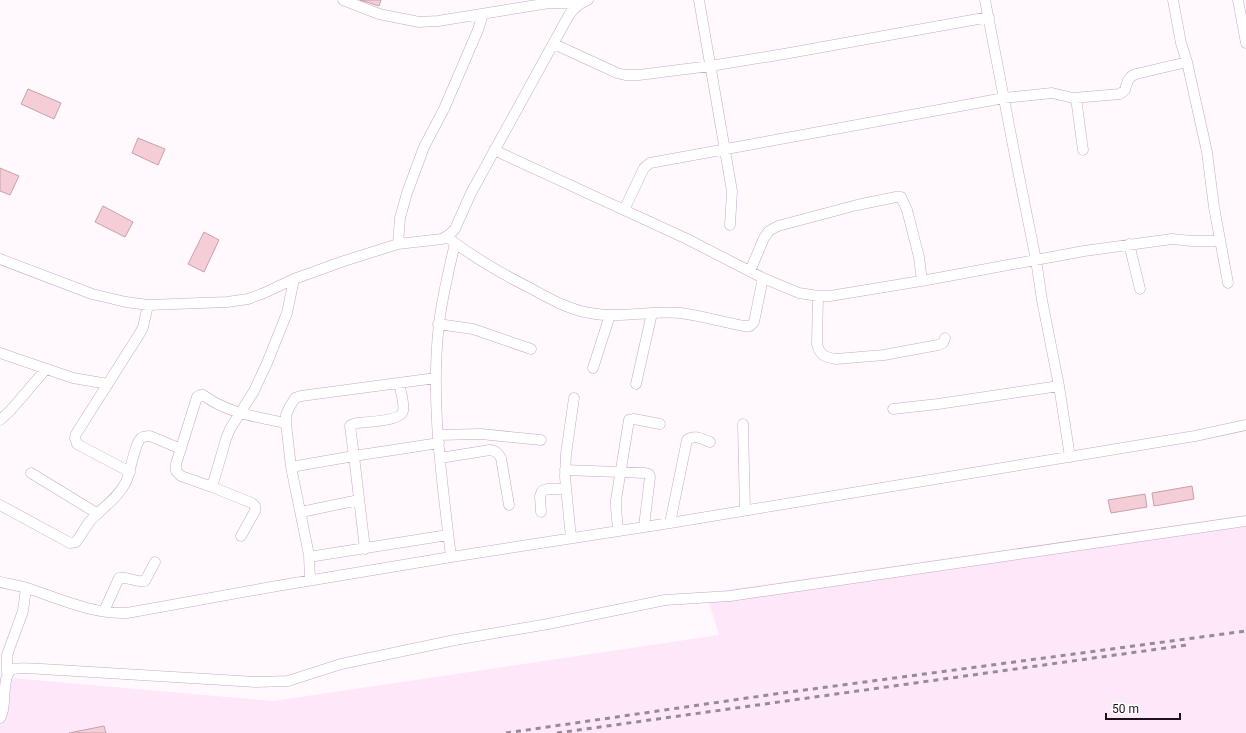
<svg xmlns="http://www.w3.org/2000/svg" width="1246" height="733" viewBox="0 0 1246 733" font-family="Roboto,sans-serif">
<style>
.built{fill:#fde7f9}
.building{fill:#f5cdd7;stroke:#c7a0aa}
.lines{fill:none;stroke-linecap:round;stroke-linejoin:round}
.minor-casing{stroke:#c6a9c1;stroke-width:11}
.minor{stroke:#fff;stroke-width:10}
.rail{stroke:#958c93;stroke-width:3;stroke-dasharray:5 5;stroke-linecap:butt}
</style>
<rect width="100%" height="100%" fill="#fff9fe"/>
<path class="built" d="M1246,515v218h-1246v-56l273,24 446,-66 -13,-42z"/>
<path class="building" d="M360,0h21l-2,6z
M28,89l33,14 -7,16 -33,-15z
M138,138l27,11 -7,16 -26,-12z
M0,168l19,8 -9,19 -10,-4z
M103,206l30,16 -8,15 -30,-15z
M204,232l15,8 -15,32 -16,-8z
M1192,486l2,13 -40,7 -2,-13z
M1145,494l2,13 -36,6 -3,-13z
M104,726l2,7h-37z"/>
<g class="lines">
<g class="minor-casing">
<path id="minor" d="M343,0l36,14 40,8 19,-1 111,-18 31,1
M699,0l33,191 -2,34
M985,0l30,156 21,104 6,40 17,86 11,71
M1173,0l8,43 6,19 20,90 7,55 14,76
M1238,0l8,43
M554,44l63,29 8,2h14l71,-9 74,-12 205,-37
M1076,98l7,52
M494,150l193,89 76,39 36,15 19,3h12l97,-16 157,-29 88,-12 20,2h27
M624,210l20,-42 6,-5 354,-65 48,-5 21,5 47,-4 5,-4c2,-8 3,-13 11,-16l51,-12
M447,237c26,20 55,37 85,52 18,10 38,21 58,24 30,6 61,-3 91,0 21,3 42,9 63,13h6l4,-4 9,-44
M398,244l2,-26 7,-25 17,-46 20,-38 34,-79 5,-16
M1129,244l11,45
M0,259l92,35 34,8 22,3 79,-3 21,-3 16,-6 30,-14 50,-18 54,-17 44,-5 8,-5 5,-5 16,-36 98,-178c5,-7 10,-12 19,-15
M750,271l14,-33 5,-7 9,-5 79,-21 39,-8h5l6,13 12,47 3,24
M818,296l-1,48c3,12 8,13 19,15l48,-4 54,-10 5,-2 2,-5
M438,324l35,5 58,20
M0,353l73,25 35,6
M593,368l17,-53
M436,378l-135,18 -6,2 -6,10 -3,7v8l5,44 18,88 6,1 133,-21
M636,384l16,-71
M893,409l45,-5 121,-18
M0,420l10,-9 36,-42
M743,424l2,86
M438,435l43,-1 60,6
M440,458l50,-8c6,1 8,3 11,8l8,47
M291,467l63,-11 -4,-30 1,-1 6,-2c10,-1 44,-2 46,-12 2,-7 -3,-21 -4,-28
M565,470l80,3 4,1 1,3 -6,49
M130,472l-53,-28 -2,-6 1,-4 64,-101 3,-6 5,-22
M31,473l67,41
M212,487l-31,-11 -5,-5v-7l21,-67 3,-2h3c24,18 54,22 83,28
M0,505l70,38 6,-1c5,-7 9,-14 14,-21 12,-13 28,-23 36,-39 4,-9 9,-39 15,-44 3,-2 6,-2 9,-2l31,13
M301,512l58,-12
M541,512l-1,-16 2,-5 5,-2h18
M670,523l17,-83c7,-6 15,-1 23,2
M618,530l-2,-22v-8l13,-80 5,-1 26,5
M241,536l14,-25v-5l-3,-3 -40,-16 14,-48 4,-10 24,-38 13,-28 20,-50 7,-34
M571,538l-6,-61 1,-23 8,-56
M365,549l-11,-93 85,-13
M309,555l1,25
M451,557c-9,-77 -21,-156 -12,-233 3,-27 10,-54 16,-81
M0,582c9,2 19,4 27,6 33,11 65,26 100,25l150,-27 174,-29 219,-34 525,-87 51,-11
M104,611l15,-33c9,-2 17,5 26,3l10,-19
M7,672v-17l16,-44 3,-23
M0,718c8,-12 0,-44 13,-49 9,-2 20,0 29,0l214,13 32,-1 53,-17 114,-24 93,-16 117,-24 65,-4 516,-75"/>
</g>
<use href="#minor" class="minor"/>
<path class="rail" d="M506,733l269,-39 471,-63
M557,733l630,-88"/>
</g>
<path d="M1106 713v6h74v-6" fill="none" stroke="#1d121b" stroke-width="2"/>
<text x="1112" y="713" font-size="12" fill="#1d121b" stroke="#ffffff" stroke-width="3" paint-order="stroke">50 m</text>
</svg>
